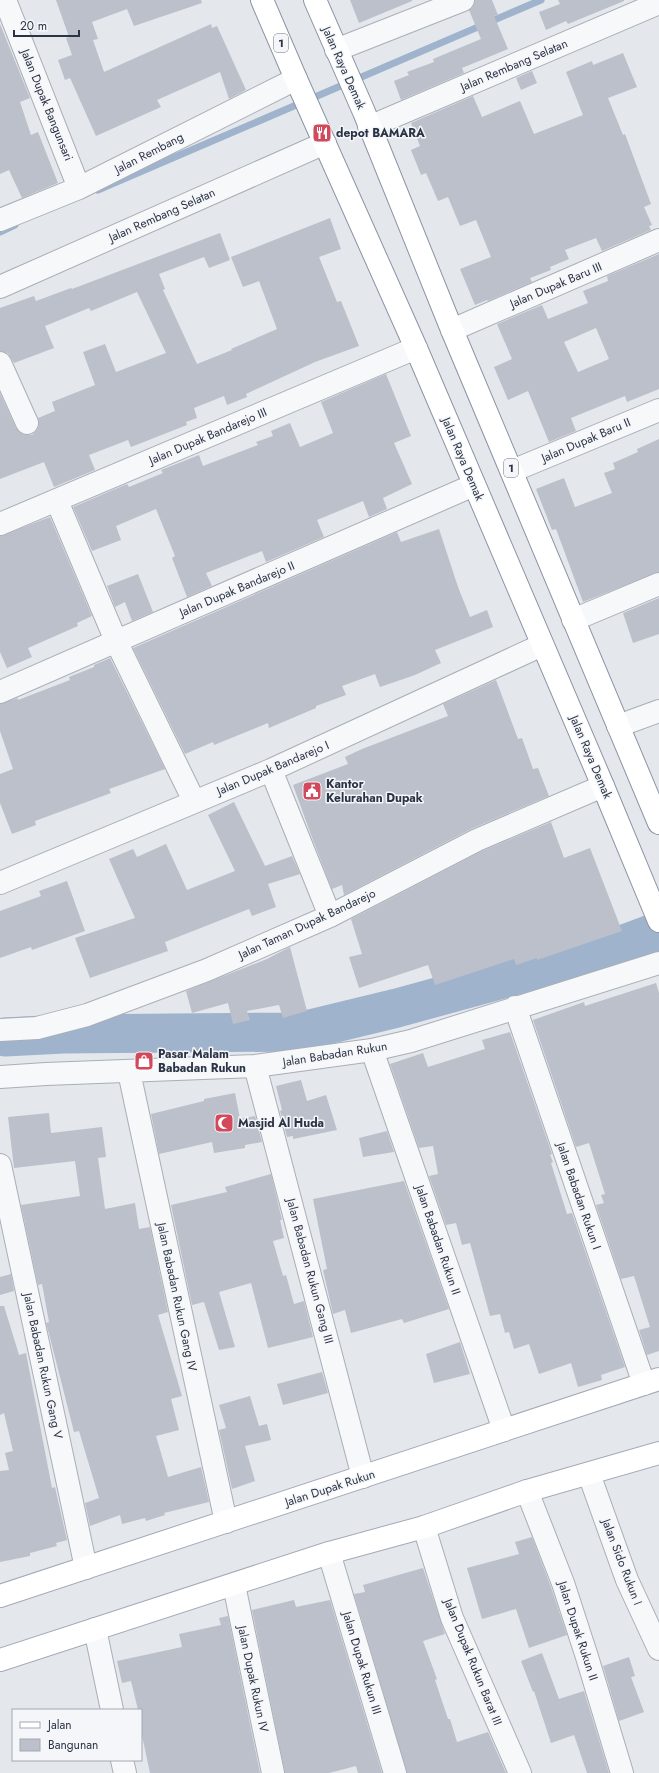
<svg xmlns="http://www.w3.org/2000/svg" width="659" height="1773" viewBox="0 0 659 1773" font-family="Jost,sans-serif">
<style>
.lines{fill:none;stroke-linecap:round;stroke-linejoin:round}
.stream{stroke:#9fb4cc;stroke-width:7}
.river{stroke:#9fb4cc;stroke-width:39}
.building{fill:#bbc0ca;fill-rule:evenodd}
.street-casing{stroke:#a9aeb7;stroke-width:24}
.primary-casing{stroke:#a3abb8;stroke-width:24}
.highway-casing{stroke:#8b94a3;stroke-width:24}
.street{stroke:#f7f8fa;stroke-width:22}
.primary{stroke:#fff;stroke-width:22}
.highway{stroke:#fff;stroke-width:22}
.labels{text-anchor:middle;stroke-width:3;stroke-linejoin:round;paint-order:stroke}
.shield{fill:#f4f6f9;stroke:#676e7b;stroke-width:1}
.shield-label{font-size:11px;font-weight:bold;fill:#2b3445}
.street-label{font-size:12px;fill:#2b3445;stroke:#f4f6f9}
.poi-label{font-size:12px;font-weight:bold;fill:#2b3445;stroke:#f4f6f9;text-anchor:start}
</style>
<rect width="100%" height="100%" fill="#e4e7ec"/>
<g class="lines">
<path class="stream" d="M98,190l443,-190
M0,232l15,-7"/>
<path class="river" d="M5,1037l58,-3 235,-2 99,-24 211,-58 51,-19"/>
</g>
<path class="building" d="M56,0h145l1,3 -68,23 -7,-17 -35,13 6,17 -5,1 11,32 107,-48 1,4 5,-2 29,64 -17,9 -9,-27 -63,28 4,7 -65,29 -26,-58 -5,2 -7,-20 14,-5 -6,-17 3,-1z
M350,0h62v1l-53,22z
M475,0h17l6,15 -4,1 14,33 -46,19 2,5 -63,27 -7,-19 15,-6 -2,-3 27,-10 -1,-3 48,-20 -12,-29 4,-3z
M558,0h66v1l-56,23 -2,-3 -20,9 -7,-18 21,-8z
M0,24l30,74 -10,4 11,33 7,-3 20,51 -36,15 -13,-28 -9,4z
M623,53l14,34 -29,11 15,37 2,-1 26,70 -7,3 8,18 -3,1 2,4 -49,21 -6,-13 -31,12 4,9 -19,8 1,3 -21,8 2,4 -44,19 -1,-1 -12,5 -15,-36 31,-12 -15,-37 -16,6 -12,-29 -10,4 -12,-28 -5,2 -10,-25 9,-4 -9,-23 62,-27 9,21 38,-16 14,33 49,-19 -17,-43 26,-11 1,4z
M532,71l5,12 -16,7 -5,-12z
M330,218l11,31 -22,8 18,45 4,-1 18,45 -44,16 -69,32 1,3 -20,8 -3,-9 -30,12 3,10 -11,4 1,3 -56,22 -3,-7 -39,15 6,15 -41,17 -10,-25 -44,17v-86l16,35 4,5 5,2h7l5,-5 2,-5 -1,-7 17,-7 -3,-9 43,-17 -12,-33 22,-8 11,28 50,-19 -29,-61 -46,19 -2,-3 -44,18 9,22 -40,15 -6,-10 -8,-2v-43l34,-12 2,5 35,-13 1,1 148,-56 10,27 -21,8 -5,-11 -45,17 6,15 -2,1 34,74 35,-14 -1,-1 46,-20 -18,-48 -16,6 -12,-30z
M659,254v135l-32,13 -2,-6 -54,22 5,13 -27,11 -21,-51 -20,9 -14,-33 18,-8 -15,-35 45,-19 6,14 40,-16 -5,-12 25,-10 -1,-5zM596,328l13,31 -31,13 -14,-30z
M386,374l25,62 -17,7 18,41 -29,14 4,11 -18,8 -6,-16 -46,19 7,17 -58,25 -4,-11 -56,22 6,13 -25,11 -15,-39 3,-2 -19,-47 -40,17 5,14 -29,11 -19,-44 54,-23 2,3 34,-14 -2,-3 38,-15 4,11 55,-21 -2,-3 17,-6 -2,-5 19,-8 10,24 33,-14 -12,-31z
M659,439v133l-76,30 -27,-73 -4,1 -16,-41 28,-11 11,29 37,-14 -8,-20 11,-4 -2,-6 25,-11 -1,-3z
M50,517l42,99 -15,7 1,3 -50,22 4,9 -25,11 -7,-16v-116z
M439,529l19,58 12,30 17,-7 6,17 -58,23 6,13 -26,12 -35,12 -5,-13 -33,12 4,9 -30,11v2l-47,20 -1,-5 -54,22 -1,-3 -28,12 -52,-106 264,-116 4,10z
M138,574l15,38 -21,9 -7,-19 -10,5 -8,-21z
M659,598v36l-26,9 -10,-30z
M110,658l55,111 -56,20 2,4 -76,28 1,4 -24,9 -12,-31v-29l13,-5 -13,-38v-27l18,-6v2l52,-20 -1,-3 25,-10v-2z
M496,680l22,59 4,-1 11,31 5,-1 11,28 -78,33 -127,66 -2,-10 -10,4 -21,-54 -18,-50 55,-21 -3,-7 17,-8 86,-33 -5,-12z
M234,802l31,64 27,-10 8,18 -32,10 8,23 -24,9 -3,-7 -84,33 3,9 -78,27 -15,-40 60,-20 -26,-59 24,-10 4,8 29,-13 21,46 48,-19 -27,-56z
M551,822l13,36 26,-10 32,83 -85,29v-2l-21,7 -2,-6 -79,26 -7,-20 -69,23 -10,-31 13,-3 -11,-35 131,-68z
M67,881l18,50 -53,19 -1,-3 -31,11v-47l41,-15 -2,-5z
M290,947l17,64 -24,7 -4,-13 -32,6 3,9 -17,4 -5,-21 -36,10 -6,-22 81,-32z
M656,983l3,10v358l-12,4 -8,-25 11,-3 -16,-51 -13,3 -25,-74 8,-2 -3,-8 4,-1 -16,-51 -13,4 -43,-127 51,-18 1,4z
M510,1032l42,122 -2,1 3,7 -2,1 16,51 5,-1 53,154 -24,8 1,5 -24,7 -7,-24 -32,11 -10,-30 -15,5 -5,-17 -4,1 -5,-19 -10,2 -20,-73 -8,2 -6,-22 -10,2 -17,-49 9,-2 -5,-28 -14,2 -29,-84 33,-11 5,14 57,-18 -3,-9z
M301,1080l6,21 19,-6 11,35 -44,9v-3l-6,1 -7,-26 2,-1 -6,-24z
M235,1093l5,26 15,-3 7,26 -17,3v3l-31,5 -2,-11 -53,12 -8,-40 53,-13v-2z
M49,1113l2,20 51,-6 4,30 -8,1 7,51 30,-6 4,26 11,-2 18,85 -10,3 24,81 -11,3 8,31 -23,6 12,41 33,-10 8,35 -45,11 1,2 -19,6 -1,-3 -23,6 -2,-9 -30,11 -5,-23 14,-5 -20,-67 -5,1 -25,-98 -3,-11 3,-1 -7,-38 -4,1 -17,-80 59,-9 -5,-35 -61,7 -6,-51z
M387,1131l7,21 -31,5 -4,-19z
M271,1174l11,46h-2l4,18 -11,3 10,35 3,-1 8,29 10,-3 9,36 -45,11 -17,-65 -32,9 16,55 -16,3 -15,-48 -12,3 -21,-100 56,-13 -2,-5z
M404,1181l45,128 -45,14 -2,-4 -51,14 -6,-23 -12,4 -10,-44 4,-1 -14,-70z
M11,1274l3,17 -14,4v-18z
M0,1306h4l15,49 7,-2 26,135 3,-1 12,53 -11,3 1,3 -27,7v3l-30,6v-91l9,-1 -4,-17 8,-2 -9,-38 -4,2z
M460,1342l10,32 -36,9 -8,-29z
M322,1372l6,21 -45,12 -6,-21z
M250,1396l9,30 8,-2 4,16 -26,6 10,35 -23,8 -13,-59 7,-2 -7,-23z
M532,1537l19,50 16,48 -38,13 -13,-39 -34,10 -15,-51 52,-14 -4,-12z
M423,1568l22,66 -22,7 14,38 -2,1 13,39h2l7,23 31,-10 18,41h-99l-53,-179 11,-2 -2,-7z
M294,1600l2,7 34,-7 52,173h-24l-2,-7 -27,7h-44l-33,-163z
M228,1616l32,157h-110l-9,-42v-21h-3l-7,-29 -9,2 -5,-22 65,-14 -3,-13 42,-9 -2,-7z
M542,1653l17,46 25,-8 25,82h-22l-13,-38 -23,8 -17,-52 -1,1 -12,-31z
M629,1657l6,19 -4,1 13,35 -25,9 -16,-55z"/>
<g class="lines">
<g class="street-casing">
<path id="street" d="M5,0l74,188
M336,50l127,-50
M369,127l290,-124
M0,220l79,-32 217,-109
M0,287l325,-144
M452,330l207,-90
M0,363l27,60
M512,471l147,-61
M57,501l59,140 78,160
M0,524l416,-176
M573,620l86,-36
M0,692l474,-207
M618,726l41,-15
M271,770l59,146
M0,883l271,-113 271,-125
M515,1007l129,377
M0,1030l37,-2 50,-13 120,-45 123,-54 147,-76 126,-54
M372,1050l132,380
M255,1066l108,411
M129,1072l97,450
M0,1077l46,-3 209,-8 117,-16 39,-9 248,-78
M0,1165l86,403
M589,1474l38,106 32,69
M527,1491l36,92 24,74 35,116
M424,1527l28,91 68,155
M329,1553l66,220
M234,1585l39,188
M95,1629l17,81
M122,1760l3,13"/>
</g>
<g class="primary-casing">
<path id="primary" d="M0,1596l659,-217
M0,1660l329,-107 95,-26 103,-36 132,-38"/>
</g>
<g class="highway-casing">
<path id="highway" d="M262,0l34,79 120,269 187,438 56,135
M315,0l49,112 88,218 207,493"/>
</g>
<use href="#street" class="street"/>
<use href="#primary" class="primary"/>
<use href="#highway" class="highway"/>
</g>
<defs>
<g id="restaurant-square" transform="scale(1)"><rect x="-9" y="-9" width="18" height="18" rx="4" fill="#d1495b" stroke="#f4f6f9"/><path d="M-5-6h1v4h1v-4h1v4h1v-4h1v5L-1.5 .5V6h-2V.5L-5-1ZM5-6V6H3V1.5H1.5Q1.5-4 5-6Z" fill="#fff"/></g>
<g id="civic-square" transform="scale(1)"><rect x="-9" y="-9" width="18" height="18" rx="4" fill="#d1495b" stroke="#f4f6f9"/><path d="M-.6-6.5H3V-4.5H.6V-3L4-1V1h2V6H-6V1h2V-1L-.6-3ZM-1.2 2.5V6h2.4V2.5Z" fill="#fff"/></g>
<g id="shop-square" transform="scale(1)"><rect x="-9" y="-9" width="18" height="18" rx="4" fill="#d1495b" stroke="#f4f6f9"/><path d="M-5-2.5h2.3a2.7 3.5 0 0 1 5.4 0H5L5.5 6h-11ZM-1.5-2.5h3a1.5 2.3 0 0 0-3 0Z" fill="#fff"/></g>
<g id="mosque-square" transform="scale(1)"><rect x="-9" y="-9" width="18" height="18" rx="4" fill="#d1495b" stroke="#f4f6f9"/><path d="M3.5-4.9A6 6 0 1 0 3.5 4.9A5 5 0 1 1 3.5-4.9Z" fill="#fff"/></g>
</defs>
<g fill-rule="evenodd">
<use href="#restaurant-square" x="322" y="133"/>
<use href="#civic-square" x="312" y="791"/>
<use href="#shop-square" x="144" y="1061"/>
<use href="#mosque-square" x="224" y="1123"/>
</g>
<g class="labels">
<g class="shield">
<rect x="274" y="34" width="14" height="18" rx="3"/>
<rect x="504" y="459" width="14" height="18" rx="3"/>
</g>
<g class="shield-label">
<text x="281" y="47">1</text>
<text x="511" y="472">1</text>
</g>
<g class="street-label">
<text transform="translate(514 65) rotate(-23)" y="4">Jalan Rembang Selatan</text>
<text transform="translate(344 68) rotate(66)" y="4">Jalan Raya Demak</text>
<text transform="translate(47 105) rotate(68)" y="4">Jalan Dupak Bangunsari</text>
<text transform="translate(149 153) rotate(-27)" y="4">Jalan Rembang</text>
<text transform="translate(162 215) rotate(-24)" y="4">Jalan Rembang Selatan</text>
<text transform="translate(556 285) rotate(-23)" y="4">Jalan Dupak Baru III</text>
<text transform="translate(208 436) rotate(-23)" y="4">Jalan Dupak Bandarejo III</text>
<text transform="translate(586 440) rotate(-23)" y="4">Jalan Dupak Baru II</text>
<text transform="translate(463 459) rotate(67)" y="4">Jalan Raya Demak</text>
<text transform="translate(237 589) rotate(-23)" y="4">Jalan Dupak Bandarejo II</text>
<text transform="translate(591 757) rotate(67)" y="4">Jalan Raya Demak</text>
<text transform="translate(273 768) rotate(-23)" y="4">Jalan Dupak Bandarejo I</text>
<text transform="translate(307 924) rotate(-25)" y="4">Jalan Taman Dupak Bandarejo</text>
<text transform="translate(335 1054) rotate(-9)" y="4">Jalan Babadan Rukun</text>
<text transform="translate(579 1196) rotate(71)" y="4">Jalan Babadan Rukun I</text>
<text transform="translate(438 1240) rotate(71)" y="4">Jalan Babadan Rukun II</text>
<text transform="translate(310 1271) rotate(75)" y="4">Jalan Babadan Rukun Gang III</text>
<text transform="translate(177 1297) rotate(78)" y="4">Jalan Babadan Rukun Gang IV</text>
<text transform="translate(43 1366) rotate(78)" y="4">Jalan Babadan Rukun Gang V</text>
<text transform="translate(330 1488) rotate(-18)" y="4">Jalan Dupak Rukun</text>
<text transform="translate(622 1562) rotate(69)" y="4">Jalan Sido Rukun I</text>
<text transform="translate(578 1631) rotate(72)" y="4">Jalan Dupak Rukun II</text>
<text transform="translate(473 1662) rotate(68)" y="4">Jalan Dupak Rukun Barat III</text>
<text transform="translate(362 1663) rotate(73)" y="4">Jalan Dupak Rukun III</text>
<text transform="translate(253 1679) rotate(78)" y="4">Jalan Dupak Rukun IV</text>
</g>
<g class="poi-label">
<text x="336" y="137">depot BAMARA</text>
<text x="326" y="788">Kantor<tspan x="326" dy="14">Kelurahan Dupak</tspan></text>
<text x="158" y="1058">Pasar Malam<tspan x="158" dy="14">Babadan Rukun</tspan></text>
<text x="238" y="1127">Masjid Al Huda</text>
</g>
</g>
<rect x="12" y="1709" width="130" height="52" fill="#f4f6f9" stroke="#a4a8b1"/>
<rect x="20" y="1722" width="20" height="6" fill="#ffffff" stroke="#a4a8b1"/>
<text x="48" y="1729" font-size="12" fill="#2b3445">Jalan</text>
<rect x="20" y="1739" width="20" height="12" fill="#bbc0ca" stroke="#a4a8b1"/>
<text x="48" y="1749" font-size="12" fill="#2b3445">Bangunan</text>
<path d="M14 30v6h65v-6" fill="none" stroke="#2b3445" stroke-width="2"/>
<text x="20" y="30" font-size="12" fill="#2b3445" stroke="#f4f6f9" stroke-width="3" paint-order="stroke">20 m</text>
</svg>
